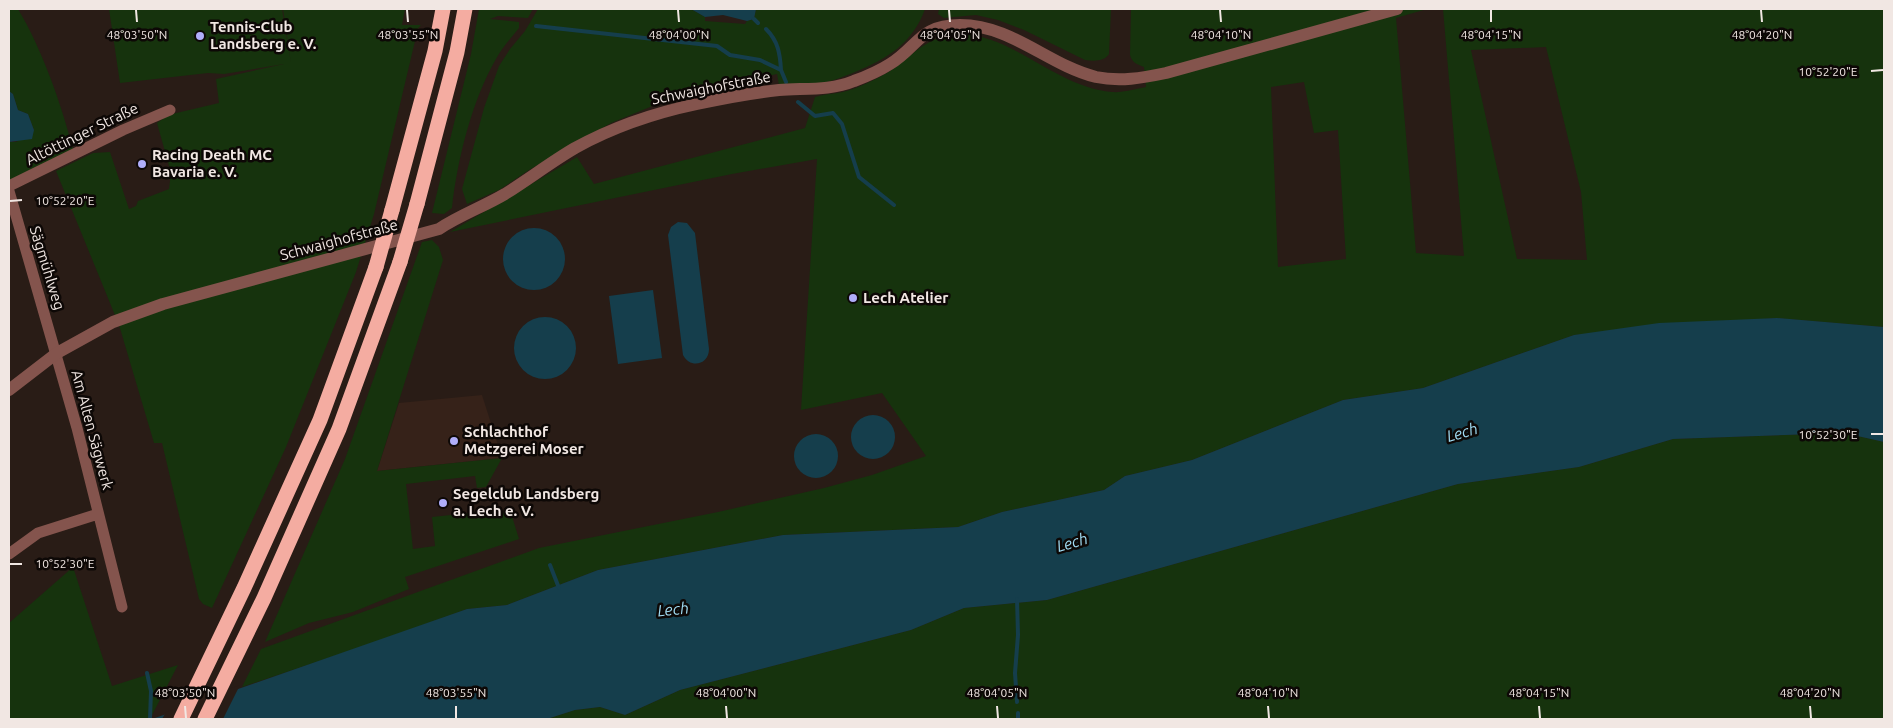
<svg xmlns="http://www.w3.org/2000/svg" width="1893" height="728" viewBox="0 0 1893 728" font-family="Ubuntu,sans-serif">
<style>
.built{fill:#362219}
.green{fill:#16330d;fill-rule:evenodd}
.water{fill:#153e4c}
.pier{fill:#291c16}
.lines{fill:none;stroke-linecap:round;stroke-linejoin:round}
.stream{stroke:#153e4c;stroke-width:4}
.minor{stroke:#84544d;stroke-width:11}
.tertiary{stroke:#84544d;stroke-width:12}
.motorway{stroke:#f4aca1;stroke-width:15}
.motorway-bridge{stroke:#f4aca1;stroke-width:15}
.ticks{fill:none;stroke:#f1e7e3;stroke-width:2}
.poi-dot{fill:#b0aefa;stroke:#0d0806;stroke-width:2}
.labels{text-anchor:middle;stroke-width:5;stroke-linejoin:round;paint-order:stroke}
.poi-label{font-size:15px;font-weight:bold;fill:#f1e7e3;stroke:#0d0806;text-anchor:start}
.street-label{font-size:15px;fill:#f1e7e3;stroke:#0d0806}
.water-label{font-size:16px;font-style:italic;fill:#a1ddf4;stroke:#0d0806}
.ticks-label{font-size:12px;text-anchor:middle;fill:#f1e7e3;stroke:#0d0806;stroke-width:5;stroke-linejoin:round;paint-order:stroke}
</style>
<rect width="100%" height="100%" fill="#291c16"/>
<path class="built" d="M482,395l20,63 -125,13 22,-68z"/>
<path class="green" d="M9,9h9c24,40 43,94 55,140l-64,32v-39h7l18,-12 -6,-16 -10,-4 -5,-16 -4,-3z
M109,9h173l9,54 -8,-54h122l-3,16h19l-9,10 3,6 -41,173 -18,58 -70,175 -74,161 -9,-4 -4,-5 -37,-156h-8l-35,-118 -63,-154 37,-18 17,-1 19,57 7,-3 2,-5 31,-12 2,-16 -14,-50 11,-8 51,-12 -3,-24 68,-15 -60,10 -16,-1 -88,10z
M479,9h54l-5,9 -30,-2 -8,3 29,3v6c-8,10 -17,20 -23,31 -24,41 -39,102 -44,149l-8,6 -12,-1 39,-159z
M538,9h153l14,8v4l40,3 2,-3 7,-2 2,-10h169c-12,34 -38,50 -70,63 -12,5 -27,11 -40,12 -12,1 -24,1 -36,1l-2,-11 -105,24 -61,25 -82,47 -30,20 -32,14 -5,-15 22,-81 15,-42 11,-17 15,-18z
M939,9h172l-2,45c-5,8 -16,7 -24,6l-61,-30 -26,-10 -22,-5 -32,3 -6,-4z
M1131,9h296l-31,9 20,235 48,3 -21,-247h441v318l-108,-9 -202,17 -151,53 -80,12 -151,60 -67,16 -21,14 -102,22 -44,15 -175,8 -185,35 -91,35 -40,4 -97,35 -128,43 19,-38 278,-101 179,-36 106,-24 48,-13 54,-19 -44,-63 -81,17 16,-251 -85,15 -282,58 127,-75 17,27 211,-56 10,-31c13,-4 26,-3 38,-8 12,-4 34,-15 44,-23 19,-15 36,-32 63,-32 54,1 96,53 152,58 10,1 23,-3 34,-5l-2,-20c-7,-3 -12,-4 -14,-12zM1546,47l35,145 6,68 -70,-1 -46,-209zM1304,82l10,51 24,-3 8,129 -68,8 -7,-180z
M432,240l7,7 4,13 -66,211 125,-13 -16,29 -9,1 -2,-12 -69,8 7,65 22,-3 -3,-29 47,-5 16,3 15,-5 9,29 -114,38 4,12 -56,23 -44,11 -44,19 80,-183 77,-217z
M1844,433l40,9v277h-1337l28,-9 25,-3 25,8 55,-25 231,-60 53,-22 83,-8 411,-116 121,-17 94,-28z
M73,567l39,119 66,-21 -28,54h-141v-96z"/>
<path class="water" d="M691,9h65l-2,10 -7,2 -24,-6 -18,2z
M9,91l4,3 5,16 10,4 6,16 -2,9 -23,3z
M678,222l9,1 8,10 14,116c0,16 -19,20 -26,6l-15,-120 3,-8z
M503 259a31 31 0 1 1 62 0a31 31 0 1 1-62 0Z
M653,290l9,68 -44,6 -9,-68z
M514 348a31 31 0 1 1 62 0a31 31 0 1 1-62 0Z
M1777,318l107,9v115l-40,-9 -171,6 -94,28 -121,17 -411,116 -83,8 -53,22 -231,60 -55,25 -25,-8 -25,3 -28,9h-395l315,-110 40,-4 91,-35 185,-35 175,-8 44,-15 102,-22 21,-14 67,-16 151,-60 80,-12 151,-53 85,-12z
M851 437a22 22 0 1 1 44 0a22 22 0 1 1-44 0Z
M794 456a22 22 0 1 1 44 0a22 22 0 1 1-44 0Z"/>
<path class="pier" d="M240,685l-17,34h-61l4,-7z"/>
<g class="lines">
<path class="stream" d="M754,19l4,4
M536,26l181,20 13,9 30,5 21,10 5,12
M766,29c12,12 14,24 15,41
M798,102l17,14 18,-3 9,11 17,53 35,28
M550,565l9,23
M1017,599l1,36 -3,38 2,29
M147,673l4,18 -1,28
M1018,719v-6"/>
<path class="minor" d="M9,186l114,-56 47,-20
M9,191l68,237 45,179
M9,554l29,-21 60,-19"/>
<path class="tertiary" d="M9,390l48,-37 56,-31 50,-18 276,-75c21,-14 44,-22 66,-35 24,-15 46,-32 70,-46 38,-21 79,-35 122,-44 27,-6 55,-11 82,-14 25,-2 51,1 75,-9 11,-4 25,-10 36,-17 28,-17 29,-39 70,-39 52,0 88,40 136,52 24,5 46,1 70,-4l231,-64"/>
<path class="motorway" d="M417,204l40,-152 8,-43
M392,210l43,-159 8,-42
M181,719l63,-131 76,-168 56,-153
M205,719l59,-121 75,-169 61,-167"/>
<path class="motorway-bridge" d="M400,262l17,-58
M376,267l16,-57"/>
</g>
<path class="ticks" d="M136,10l1,12M407,10l1,12M678,10l1,12M949,10l1,12M1220,10l1,12M1491,10v12M1761,10l1,12M1871,71l12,-1M10,201l12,-1M1871,434h12M10,564h12M185,706l1,12M456,706v12M726,706l1,12M997,706l1,12M1268,706l1,12M1539,706l1,12M1810,706l1,12"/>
<g class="poi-dot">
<circle cx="200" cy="36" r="5"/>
<circle cx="142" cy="164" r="5"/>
<circle cx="853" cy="298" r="5"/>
<circle cx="454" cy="441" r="5"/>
<circle cx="443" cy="503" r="5"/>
</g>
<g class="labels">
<g class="poi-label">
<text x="210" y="32">Tennis-Club<tspan x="210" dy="17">Landsberg e. V.</tspan></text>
<text x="152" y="160">Racing Death MC<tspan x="152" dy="17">Bavaria e. V.</tspan></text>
<text x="863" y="303">Lech Atelier</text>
<text x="464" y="437">Schlachthof<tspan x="464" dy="17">Metzgerei Moser</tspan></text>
<text x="453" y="499">Segelclub Landsberg<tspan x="453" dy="17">a. Lech e. V.</tspan></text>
</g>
<g class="street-label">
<text transform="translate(711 88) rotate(-11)" y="5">Schwaighofstraße</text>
<text transform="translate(82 134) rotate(-26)" y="5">Altöttinger Straße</text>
<text transform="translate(339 240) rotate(-15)" y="5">Schwaighofstraße</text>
<text transform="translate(47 268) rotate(73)" y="5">Sägmühlweg</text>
<text transform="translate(92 430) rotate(75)" y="5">Am Alten Sägwerk</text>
</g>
<g class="water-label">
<text transform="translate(1462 432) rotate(-16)" y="6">Lech</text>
<text transform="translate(1072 542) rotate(-16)" y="6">Lech</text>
<text transform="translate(673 609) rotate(-6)" y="6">Lech</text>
</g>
</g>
<g class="ticks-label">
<text x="137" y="39">48°03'50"N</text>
<text x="408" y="39">48°03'55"N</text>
<text x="679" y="39">48°04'00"N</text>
<text x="950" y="39">48°04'05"N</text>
<text x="1221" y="39">48°04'10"N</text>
<text x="1491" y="39">48°04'15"N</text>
<text x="1762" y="39">48°04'20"N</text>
<text x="1828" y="76">10°52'20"E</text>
<text x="65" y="205">10°52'20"E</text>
<text x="1828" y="439">10°52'30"E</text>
<text x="65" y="568">10°52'30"E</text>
<text x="185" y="697">48°03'50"N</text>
<text x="456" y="697">48°03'55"N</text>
<text x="726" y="697">48°04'00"N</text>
<text x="997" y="697">48°04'05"N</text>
<text x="1268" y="697">48°04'10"N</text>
<text x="1539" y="697">48°04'15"N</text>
<text x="1810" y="697">48°04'20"N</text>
</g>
<rect width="1893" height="728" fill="none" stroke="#f1e7e3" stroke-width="20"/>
</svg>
